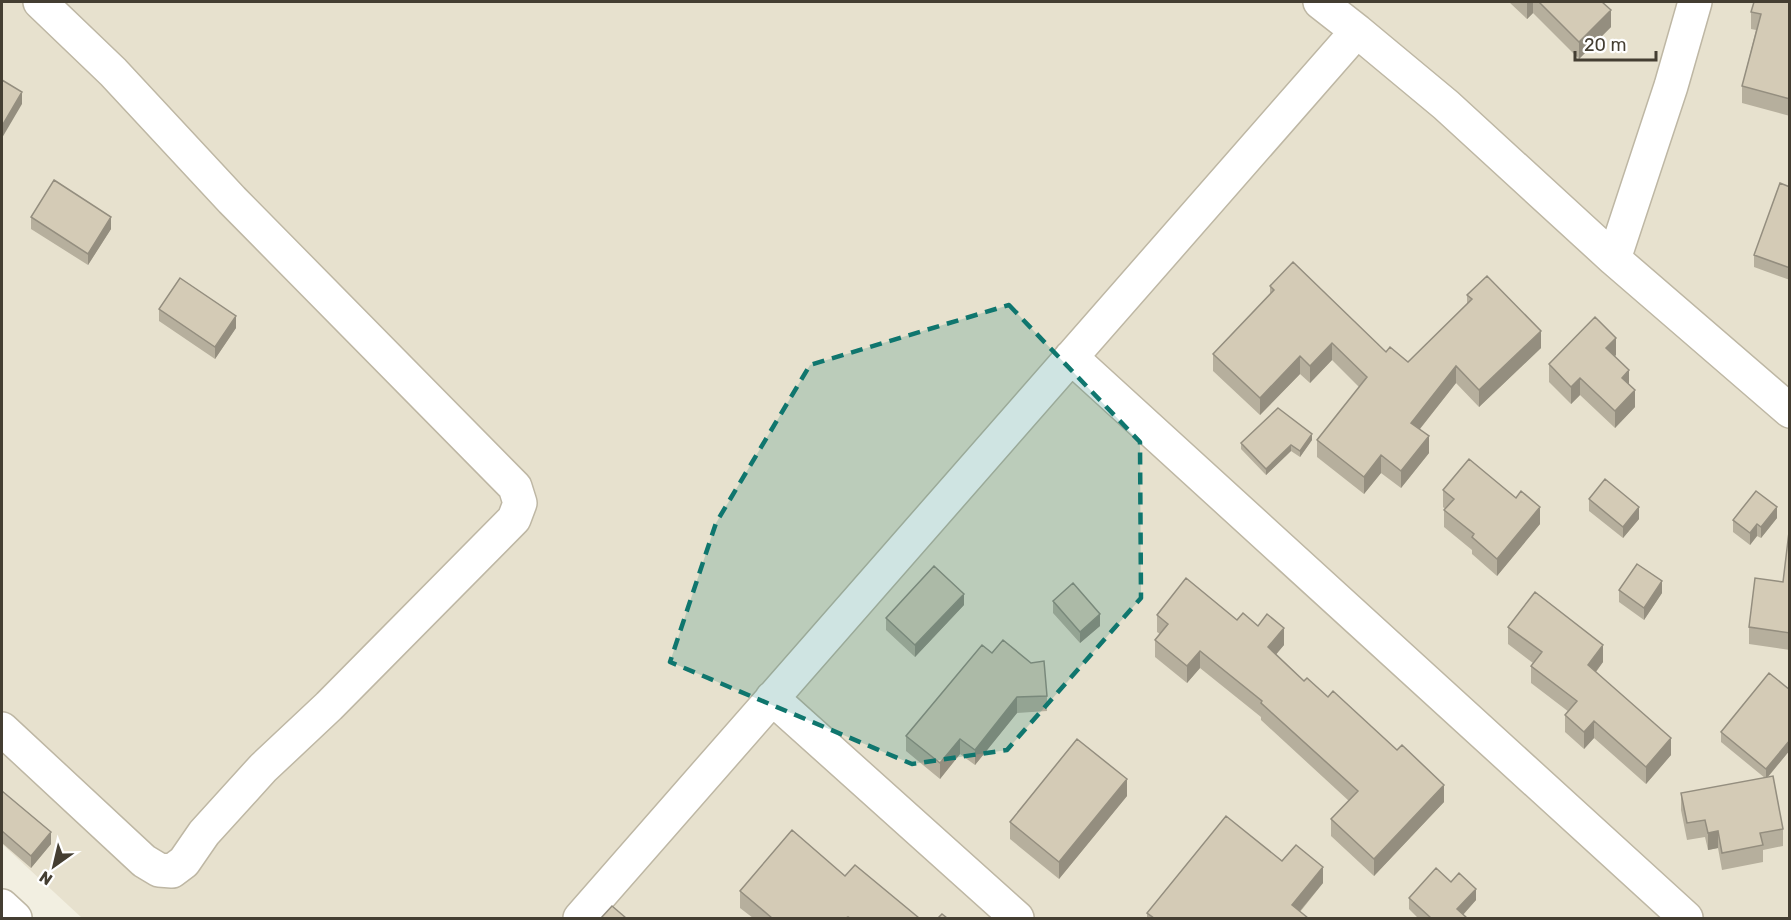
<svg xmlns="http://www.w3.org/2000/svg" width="1791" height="920" viewBox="0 0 1791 920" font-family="Rubik,sans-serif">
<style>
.residential{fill:#e7e1ce}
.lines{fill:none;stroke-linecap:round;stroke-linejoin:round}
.minor-casing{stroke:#beb7a4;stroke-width:36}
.minor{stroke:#fff;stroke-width:33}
.wall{fill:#b6af9d}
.shaded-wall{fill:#948e7f}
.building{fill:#d4cbb6;stroke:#948e7f;stroke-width:1.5}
.marked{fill:#0f766e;fill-opacity:0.2;stroke:#0f766e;stroke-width:4.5;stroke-dasharray:12 8;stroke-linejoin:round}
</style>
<rect width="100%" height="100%" fill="#f2efe1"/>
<path class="residential" d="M2,2h1787v916h-1707l-80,-74z"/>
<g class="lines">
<g class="minor-casing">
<path id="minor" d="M1357,31l89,74 168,154 57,-173 24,-84
M1614,259l176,152
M1071,357l615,561
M772,698l245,220
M2,729l142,132 15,9 13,1 12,-9 20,-29 59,-65 66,-62 185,-187 6,-16 -5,-16 -283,-287 -119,-128 -73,-70
M2,906l13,12
M580,918l777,-887 -37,-29"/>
</g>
<use href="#minor" class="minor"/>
</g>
<path class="wall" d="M1509,2h93l9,25 -32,32 -46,-46 -6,6z
M1790,2v114l-48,-13v-17l14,-56 -5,-1v-17z
M1790,187v93l-36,-13v-12z
M31,217l80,12 -23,36 -57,-36z
M1270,286l116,66 22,10 59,-58v-9l74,53 -62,59 -23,-24 -36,46 9,24 -28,35 -20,-15 -17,21 -47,-37v-17l42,-53 -27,-27 -22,23 -10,-9 -40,41 -47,-44v-17l57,-60z
M159,309l77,19 -21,31 -56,-38z
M1616,355l-1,1 14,29 6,22 -20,21 -35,-33 -9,9 -22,-22v-18z
M1312,440l-12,17 -9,-6 -25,24 -25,-26v-6z
M1443,490l97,34 -43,52 -25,-22v-4l-28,-23v-17l1,-1 -2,-2z
M1589,499l50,20 -16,19 -34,-27z
M1777,518l-16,20 -4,-2 -7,9 -17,-13v-12z
M1790,532v118l-41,-6v-17l34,-45z
M1619,590l43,3 -18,27 -25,-18z
M1053,601l47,25 -20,17 -27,-30z
M964,605l-49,52 -29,-27v-12z
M1157,615l80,5 21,6 26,19 -8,9 28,27 140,121 -70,74 -43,-40v-17l18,-18 -88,-81v-3l-61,-49 -13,15 -32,-26v-17l5,-6 -3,-2z
M1508,627l95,35 -7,10 75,83 -25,29 -52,-46 -10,11 -19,-17v-17l4,-3 -38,-29v-17l2,-3 -25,-19z
M982,645l65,51v15l-30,2 -42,52 -15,-11 -20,25 -34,-28v-15z
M1721,732l69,18 -22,27 15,52v17l-20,4v12l-41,8 -4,-22 -10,2 -3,-13 -18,3 -6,-30v-17l84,-15 -44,-36z
M2,791l49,53 -20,24 -29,-25z
M1127,796l-68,83 -49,-40v-17z
M1282,861l41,22 -23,29 8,6h-161v-5z
M845,876l74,42h-166l-13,-10v-17z
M1451,882l25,18 -13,15 4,3h-49l-9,-9v-11z"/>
<path class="shaded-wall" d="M1527,2h6v11l-6,6z
M1611,10v17l-32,32v-17z
M22,92v12l-20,34v-12z
M3,184v11l-1,3v-12z
M111,217v12l-23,36v-11z
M236,316v12l-21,31v-12z
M1541,331v17l-62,59v-17z
M1616,338v17l-10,10v-17z
M1332,343v17l-22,23v-17z
M1300,356v18l-40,41v-17z
M1456,366v17l-45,57v-17z
M1629,370v17l-7,-9z
M1580,378v17l-9,9v-17z
M1635,390v17l-20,21v-17z
M1312,434v6l-12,17v-6z
M1429,436v17l-28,35v-17z
M1291,445v6l-25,24v-6z
M1381,455v18l-17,21v-17z
M1540,507v17l-43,52v-17z
M1639,507v12l-16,19v-11z
M1777,507v11l-16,20v-11z
M1757,524v12l-7,9v-12z
M1662,581v12l-18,27v-12z
M964,594v11l-49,52v-12z
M1100,614v12l-20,17v-11z
M1284,628v17l-16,19v-17z
M1603,645v17l-15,20v-17z
M1200,651v17l-13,15v-17z
M1017,697v16l-42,52v-15z
M1594,721v17l-10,11v-17z
M1671,738v17l-25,29v-17z
M960,739v15l-20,25v-16z
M1790,740v10l-24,29v-10z
M1127,779v17l-68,83v-17z
M1444,785v17l-70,74v-17z
M1718,831v17l-10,2v-17z
M51,832v12l-20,24v-12z
M1323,867v16l-29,35 -2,-13z
M1476,889v11l-16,18 -3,-9z"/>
<path class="building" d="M1539,2h63l9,8 -32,32z
M1754,2h36v97l-48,-13 19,-72 -10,-2z
M2,80l20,12 -20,34z
M54,180l57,37 -23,37 -57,-37z
M1780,183l10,4v81l-36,-13z
M1293,262l93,90 4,-5 18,15 64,-63 -5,-4 20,-19 54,55 -62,59 -23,-24 -45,57 18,13 -28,35 -20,-16 -17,22 -47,-37 50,-63 -35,-34 -22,23 -10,-10 -40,42 -47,-44 61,-64 -4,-4z
M180,278l56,38 -21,31 -56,-38z
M1595,317l21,21 -10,10 23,22 -7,8 13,12 -20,21 -35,-33 -9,9 -22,-23z
M1278,408l34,26 -12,17 -9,-6 -25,24 -25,-26z
M1469,459l47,39 5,-7 19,16 -43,52 -25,-22 2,-3 -30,-24 10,-11 -11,-9z
M1605,479l34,28 -16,20 -34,-28z
M1756,491l21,16 -16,20 -4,-3 -7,9 -17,-13z
M1789,532h1v101l-41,-6 6,-49 28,4z
M1637,564l25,17 -18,27 -25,-18z
M934,566l30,28 -49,51 -29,-27z
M1186,578l51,42 6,-7 15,13 9,-12 17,14 -16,19 36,34 3,-3 21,19 5,-6 64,59 5,-5 42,40 -70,74 -43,-40 27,-28 -97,-88 1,-2 -62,-50 -13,15 -32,-26 13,-16 -11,-9z
M1073,583l27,31 -20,18 -27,-31z
M1535,592l68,53 -15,20 83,73 -25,29 -52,-46 -10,11 -19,-17 12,-14 -46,-35 11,-14 -34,-25z
M1003,640l28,23 13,-2 3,35 -30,1 -42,53 -15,-11 -20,24 -34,-27 76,-91 10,8z
M1769,673l21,17v50l-24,29 -45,-37z
M1077,739l50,40 -68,83 -49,-40z
M1773,776l10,53 -23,4 3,12 -41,8 -4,-22 -10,2 -3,-13 -18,3 -6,-30z
M2,791l49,41 -20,24 -29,-25z
M1226,816l56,45 14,-16 27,22 -31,38 16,13h-154l-7,-5z
M792,830l53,46 10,-11 64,53h-69l-2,-1 -2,1h-74l-32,-27z
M1436,868l15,14 8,-9 17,16 -19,20 10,9h-36l-22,-20z
M612,906l14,12h-25z
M942,914l5,4h-9z"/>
<path class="marked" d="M1009,305l131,137 1,156 -134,152 -95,14 -242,-102 46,-139 94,-158z"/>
<rect width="1791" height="920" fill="none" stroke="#443e32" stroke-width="6"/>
<g transform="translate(54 866) rotate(214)" stroke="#ffffff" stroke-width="4.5" paint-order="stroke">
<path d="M0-4.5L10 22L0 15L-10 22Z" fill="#443e32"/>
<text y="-9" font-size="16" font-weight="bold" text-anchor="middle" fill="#443e32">N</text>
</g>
<path d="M1575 51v9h81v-9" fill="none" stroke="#443e32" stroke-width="3"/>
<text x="1584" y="51" font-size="18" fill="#443e32" stroke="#ffffff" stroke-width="4.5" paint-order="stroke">20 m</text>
</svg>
